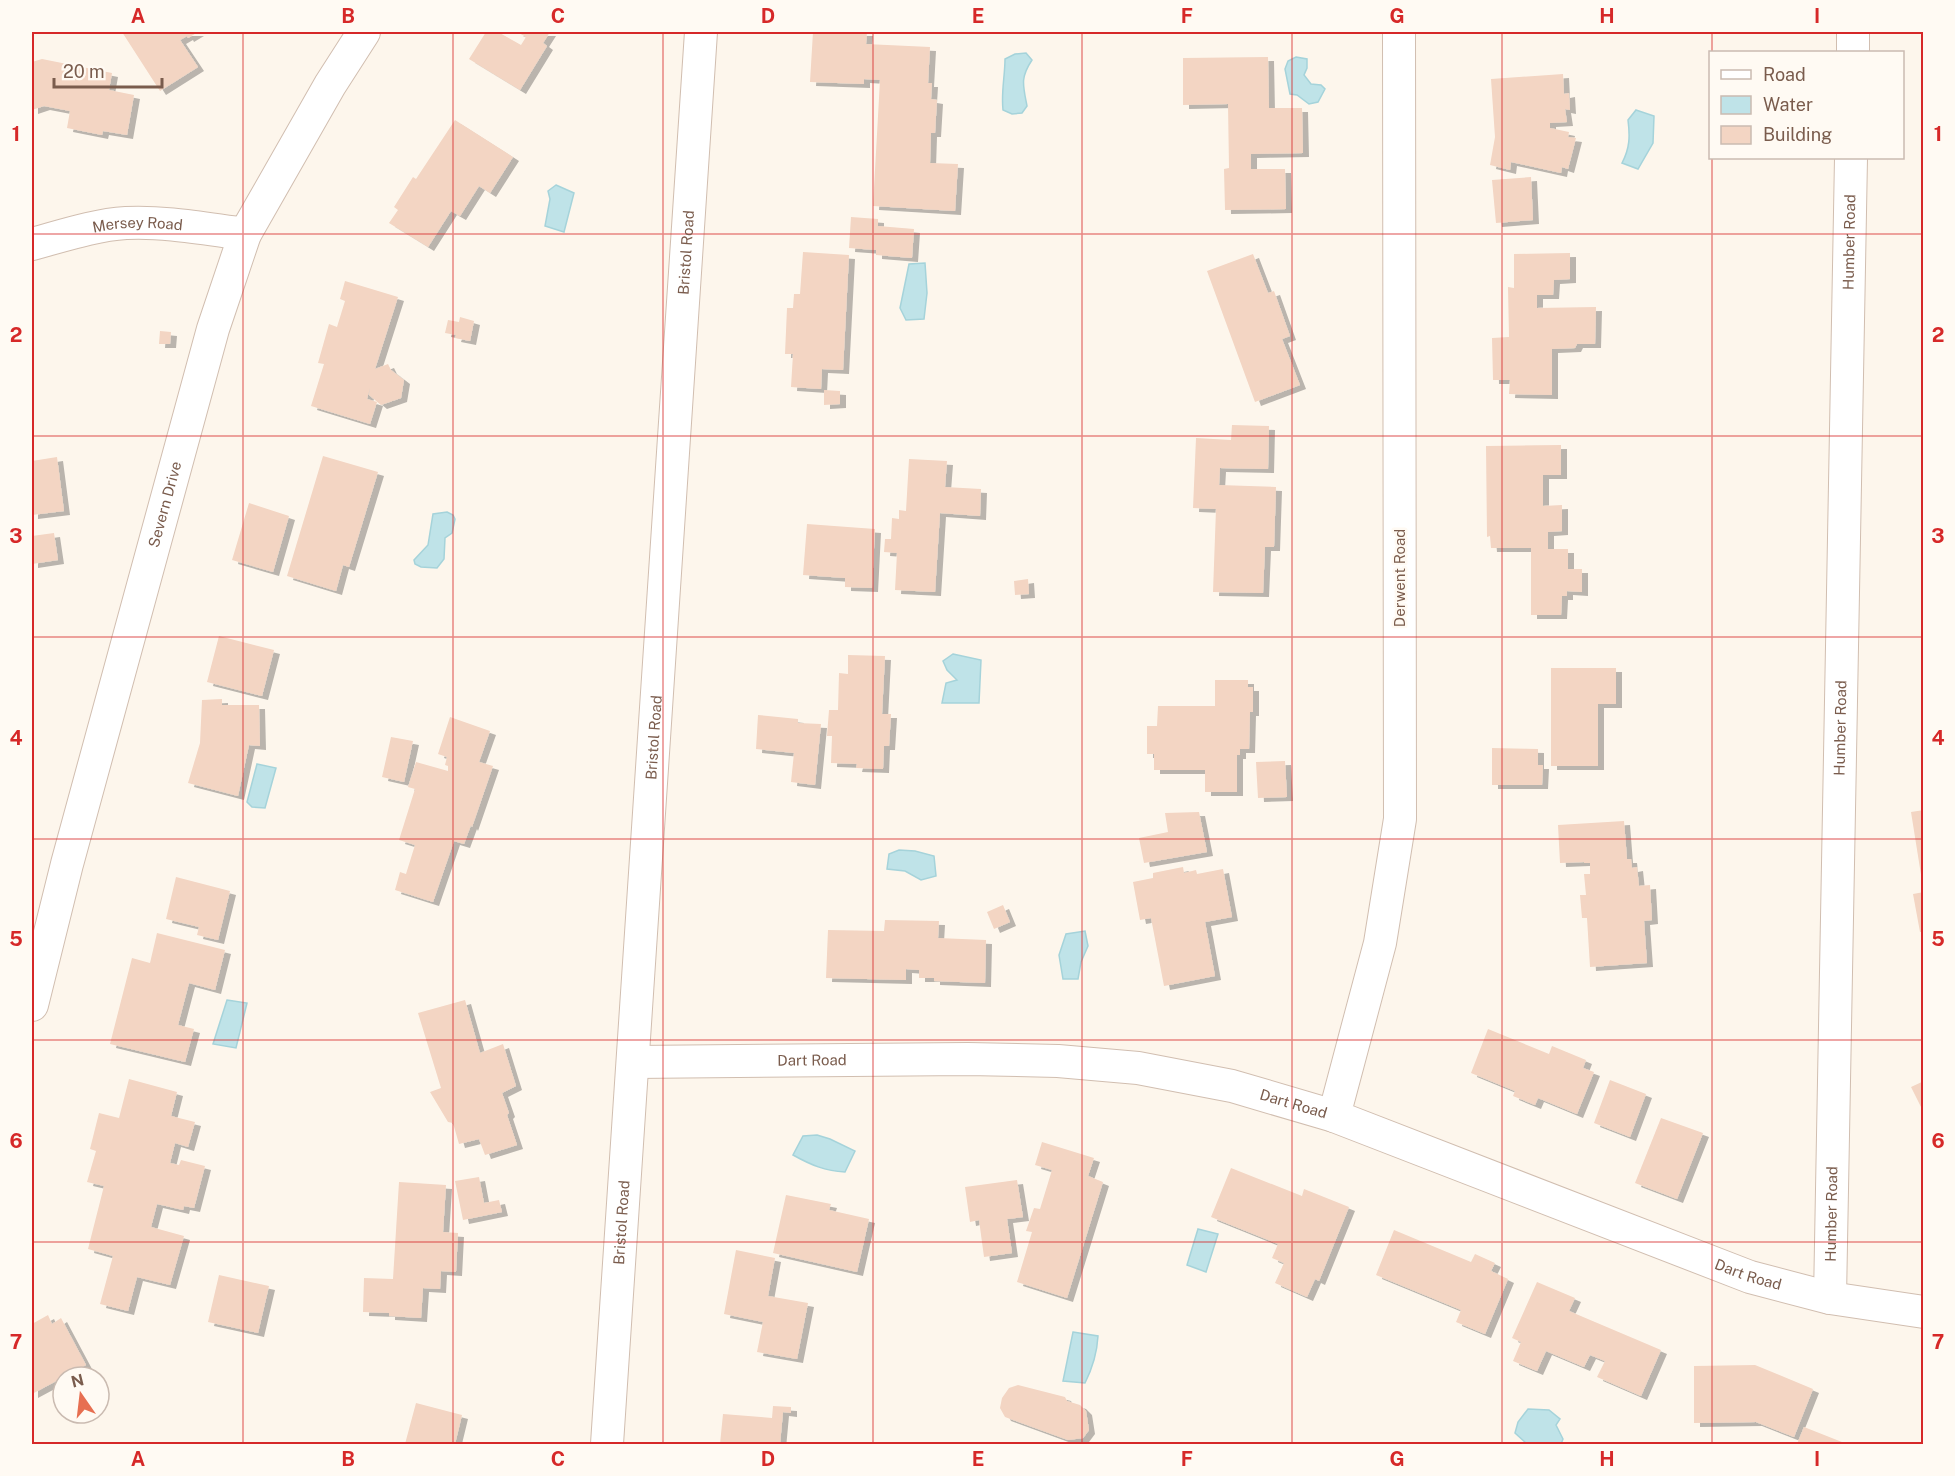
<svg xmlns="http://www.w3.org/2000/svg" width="1955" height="1476" viewBox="0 0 1955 1476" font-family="'Public Sans',sans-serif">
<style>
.water{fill:#bfe3e8;stroke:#a5d3da;stroke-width:1.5}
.building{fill:#f3d5c3;filter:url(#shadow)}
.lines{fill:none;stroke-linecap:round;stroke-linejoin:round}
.minor-casing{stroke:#d1beb0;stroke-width:34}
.minor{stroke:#fff;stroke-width:32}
.grid{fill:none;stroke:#d62828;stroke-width:1.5;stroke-opacity:0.55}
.labels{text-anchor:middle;stroke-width:5;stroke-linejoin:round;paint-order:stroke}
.street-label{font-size:15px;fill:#7a5c4d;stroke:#fffaf3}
.neatline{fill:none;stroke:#d62828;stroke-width:2}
.grid-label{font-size:20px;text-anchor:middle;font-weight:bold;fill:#d62828}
</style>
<defs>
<filter id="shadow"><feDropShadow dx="6" dy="4" stdDeviation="0" flood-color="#0004"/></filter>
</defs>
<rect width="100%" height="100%" fill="#fdf6ec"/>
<path class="water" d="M1026,53l6,7c-12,18 -9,25 -5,46l-5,7 -10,1 -9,-4c-2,-18 2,-34 2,-51l10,-5z
M1296,57l11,2v9l-3,7 7,9 10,1 4,4 -7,13 -9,2 -12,-9 -7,-1 -5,-25 3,-8z
M1636,110l18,6 -1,27 -15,26 -16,-6c8,-15 8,-27 6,-43z
M556,185l18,8 -10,39 -19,-6 5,-27 -2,-8z
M925,263l2,30 -3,26 -18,1 -6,-12 9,-44z
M447,512l6,3 2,4 -3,14 -7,5 -1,21 -7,9 -16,-1 -6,-3 -1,-4 14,-15 5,-31z
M953,654l28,6 -2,43h-37l4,-20 11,-3 -10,-10 -4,-9z
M257,764l19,4 -11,40 -13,-1 -5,-5z
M899,850l16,1 19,5 2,20 -15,4 -16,-9 -18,-2 2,-15z
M1085,931l3,15 -7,16 -3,17h-15l-4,-24 7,-21z
M227,1000l20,3 -11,45 -23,-4z
M817,1135l13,4 25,12 -10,21c-20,-1 -34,-7 -52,-17l10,-19z
M1198,1229l20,5 -12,38 -19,-7z
M1073,1332l25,4c-1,18 -5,31 -13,47l-22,-2z
M1528,1409l21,1 11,9 -4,6 7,14 -2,5h-34l-12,-11 3,-11z"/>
<path class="building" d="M122,32h76l-10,6 -1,-2 -7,4 18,27 -38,24z
M486,32h12l23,13 5,-8 -9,-5h33l-7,11 4,3 -27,44 -51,-31z
M813,32h54l-1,12 64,3 -2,36h4l-1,16 6,1 -2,33h-4l-1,30 28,1 -3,47 -82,-5 7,-126 -16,-1v5l-54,-2z
M1268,57l1,51h33l1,45 -52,1v15h34l1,40 -61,1 -1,-41 5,-1 -1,-64 -45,1v-47z
M42,59l70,14 -3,17 25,5 -7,40 -24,-4 -1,4 -35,-7 3,-17 -26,-5 -12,4v-48z
M1563,74l1,20 5,-1 1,17 -5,-1 2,13 -17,1v5l19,4 -1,5 8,1 -8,31 -6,-2 -1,6 -50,-11 -1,8 -20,-5 5,-28 -4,-58z
M455,120l58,37 -23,36 -11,-7 -19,30 -9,-5 -23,36 -39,-24 9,-13 -4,-3 19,-30 3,2z
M1531,177l2,43 -37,3 -4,-43z
M851,217l27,2v7l36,3 -2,29 -36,-3v-5l-27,-2z
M803,252l46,3 -6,115 -21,-1 -1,20 -30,-2 2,-33h-8l2,-46h6l1,-14h6z
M1570,253v26l-16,1 -1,15h-16v13l59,-1 -1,37h-18l-2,4 -23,1v46l-43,-1 1,-14h-17l-1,-42 17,-1 -1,-50 6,1v-34z
M1253,254l15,39 6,-2 16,45 -8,3 18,46 -45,17 -48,-131z
M345,281l53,16 -23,72 13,-5 3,6 13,10 -3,18 -20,7 -12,-10 1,-7 -3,11 10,3 -7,22 -59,-18 13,-42 -6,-1 11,-39 8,3 8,-26 -5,-2z
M460,317l14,4 -4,20 -15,-3 1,-3 -11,-2 3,-13 11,2z
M160,331l11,1 -1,12h-11z
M824,390l16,1v13l-16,1z
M1232,425l37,1 -1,43 -48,-1 -1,17 57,2 -2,60h-9l-2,46 -50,-1 3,-83 -23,-1 3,-70 35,2z
M1561,445v30h-18v31l19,-1v26l-14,1v17h20v20h14v23l-15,-1v5h-5l-1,19h-30v-67h-40l-1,-12 -3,1 -1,-91z
M323,456l55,16 -29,95 -6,-2 -7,26 -49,-15z
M57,457l7,54 -32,4v-54z
M909,459l38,2 -2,26 36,2 -1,27 -40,-3 -5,79 -40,-2 2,-37 -13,-1 1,-13h6l1,-21 7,1v-9l7,1z
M249,503l40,13 -16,56 -41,-12z
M807,524l68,5 -3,59 -27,-1v-9l-42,-3z
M54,533l4,27 -26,4v-28z
M1028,579l1,15 -14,1 -1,-14z
M219,636l55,14 -12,46 -55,-14z
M848,655l37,1 -3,58h9l-2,32h-5l-1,23 -27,-1 1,-4 -26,-1 1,-27h-5l2,-26h9l1,-37 9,1z
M1551,668h65v36h-18v62h-47z
M1215,680h33v7h5v25h-3l-1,37h-9v6h-3v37h-32v-22h-51v-16h-7v-28h10l1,-20h57z
M222,699v6h37l1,41 -11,-1 -11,51 -50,-13 12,-40 2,-43z
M758,715l40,4v4l23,1 -6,61 -24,-3 3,-29 -38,-4z
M450,717l40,14 -11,31 14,4 -21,61 -1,-2 -7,19 -10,-3 -21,61 -38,-12 5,-18 6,2 9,-29 -16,-5 16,-51 -7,-2 8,-25 32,9v-5l-3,-1 2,-8 -9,-3z
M391,737l22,4 -9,41 -22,-5z
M1492,748l46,1v16h5l-1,20h-50z
M1285,761l2,36 -29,1 -2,-36z
M1924,810v71h-2l-11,-69z
M1199,812l8,40 -63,11 -5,-25 29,-6 -3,-19z
M1624,821l3,38h4l1,9 5,-1 2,19 11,-1 2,35 -8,1 3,42 -57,4 -3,-49h-5l-2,-23h6l-2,-21h6v-11h-6v-1l-24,1 -2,-38z
M1183,867l1,6 12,-3 1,4 26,-5 9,48 -27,5 10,54 -51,10 -13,-68 -11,2 -7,-38 20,-4v-5z
M176,877l54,14 -12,49 -21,-5 2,-8 -33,-8z
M1924,892v40h-4l-7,-38z
M1003,905l7,17 -16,7 -7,-17z
M885,920l54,1 -1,17 48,2 -1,43 -51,-2v-3h-15v-8l-13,-1v11l-80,-2 2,-48 56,1z
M157,933l68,17 -10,40 -26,-7 -11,42 16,4 -9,33 -75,-18 22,-86 18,5z
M465,1000l15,53 23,-9 13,42 -14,7 7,20 -2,2 10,30 -32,10 -6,-16 -20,5 -6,-21 -5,-1 -18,-30 11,-4 -23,-75z
M1488,1029l61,25 3,-8 34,14 -3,8 11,4 -17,42 -39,-16 -3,7 -22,-9 2,-5 -44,-18z
M129,1079l48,13 -6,24 24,6 -7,25 -13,-4 -5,20 9,2 2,-5 24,6 -11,42 -10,-2 -1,4 -26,-6 -6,23 33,9 -14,49 -33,-8 -9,34 -28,-7 13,-48 -25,-7 16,-63 -17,-4 9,-31 -6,-2 9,-36 20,5z
M1610,1080l36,14 -16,43 -36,-14z
M1924,1081v32l-13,-26z
M1661,1118l42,15 -26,66 -42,-16z
M1042,1142l52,16 -6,18 15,6 -36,116 -50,-16 15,-50 -6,-1 8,-23 6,1 12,-39 -17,-5z
M1231,1168l71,28 2,-7 45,18 -30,74 -4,-2 -8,18 -32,-14 9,-20 -12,-5 6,-14 -67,-27z
M479,1177l5,26 15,-3 3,12 -39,8 -8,-39z
M1017,1180l6,37 -16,2 5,34 -28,4 -5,-37 -9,2 -5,-35z
M399,1182l47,3 -3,47 15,1 -2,39 -15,-1 -1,18 -17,-1 -2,30 -32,-2v-3l-26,-1 1,-34 29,1z
M786,1195l45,9 -2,6 40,9 -12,53 -84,-19z
M1394,1230l77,32 4,-8 20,9 -4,8 17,8 -23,55 -29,-12 5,-12 -85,-35z
M736,1250l39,8 -7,38 40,7 -11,56 -40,-7 6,-30 -39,-8z
M219,1275l50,11 -11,47 -50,-11z
M1537,1282l38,16 -6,13 92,39 -20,46 -44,-19 8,-16 -15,-6 -6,12 -38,-16 -9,20 -24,-10 8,-19 -9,-4z
M48,1315l4,9 9,-6 25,47 -54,29v-70z
M1755,1365l58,24 -19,48 -38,-15 -62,1v-57z
M1018,1385l47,12 2,4 13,4 6,6 3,19 -6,8 -15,2 -63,-23 -5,-9 2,-10 7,-10z
M416,1403l46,12 -7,29h-50z
M773,1406l18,1v6l-8,-1 -3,32h-60l3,-30 49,4z
M1804,1427l43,17h-50z"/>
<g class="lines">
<g class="minor-casing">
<g id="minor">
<path d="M1853,52v-20"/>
<path id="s1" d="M32,244c30,-8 62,-19 94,-21 39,-2 80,6 119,11"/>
<path id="s2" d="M32,1005l35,-141 146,-535 32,-95 85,-149 34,-53"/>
<path id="s3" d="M634,1062l334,-3 90,2 80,7 94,18 102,30 416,161 80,21 94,14"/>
<path d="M1334,1116l46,-173 20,-124 -1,-787"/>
<path id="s4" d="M1830,1298l21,-1140"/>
<path id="s5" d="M607,1444l94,-1412"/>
</g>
</g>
<use href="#minor" class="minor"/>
</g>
<path class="grid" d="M243,32v1412M453,32v1412M663,32v1412M873,32v1412M1082,32v1412M1292,32v1412M1502,32v1412M1712,32v20M1712,158v1286M32,234h1892M32,436h1892M32,637h1892M32,839h1892M32,1040h1892M32,1242h1892"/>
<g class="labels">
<g class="street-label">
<text dy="5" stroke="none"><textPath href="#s1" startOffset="108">Mersey Road</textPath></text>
<text dy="5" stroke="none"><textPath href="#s4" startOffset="1056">Humber Road</textPath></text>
<text dy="5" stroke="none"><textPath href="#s5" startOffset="1194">Bristol Road</textPath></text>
<text dy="5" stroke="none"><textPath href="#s2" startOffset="518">Severn Drive</textPath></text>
<text transform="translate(1400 578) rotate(-90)" y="5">Derwent Road</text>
<text dy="5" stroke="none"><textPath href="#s4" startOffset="570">Humber Road</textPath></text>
<text dy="5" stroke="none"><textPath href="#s5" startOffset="708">Bristol Road</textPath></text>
<text dy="5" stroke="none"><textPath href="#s3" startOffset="178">Dart Road</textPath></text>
<text dy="5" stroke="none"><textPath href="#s3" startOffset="664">Dart Road</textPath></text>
<text dy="5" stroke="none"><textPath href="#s4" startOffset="84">Humber Road</textPath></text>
<text dy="5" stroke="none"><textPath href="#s5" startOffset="222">Bristol Road</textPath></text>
<text dy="5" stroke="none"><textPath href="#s3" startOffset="1150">Dart Road</textPath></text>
</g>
</g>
<rect width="1955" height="1476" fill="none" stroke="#fffaf3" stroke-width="66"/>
<rect x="1709" y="51" width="195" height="108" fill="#fffaf3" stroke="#cabbb1" stroke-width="1.5"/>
<rect x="1721" y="70" width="30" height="9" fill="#ffffff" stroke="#cabbb1" stroke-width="1.5"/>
<text x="1763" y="81" font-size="18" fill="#7a5c4d">Road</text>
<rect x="1721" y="96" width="30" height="18" fill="#bfe3e8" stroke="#cabbb1" stroke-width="1.5"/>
<text x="1763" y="111" font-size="18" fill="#7a5c4d">Water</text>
<rect x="1721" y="126" width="30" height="18" fill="#f3d5c3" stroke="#cabbb1" stroke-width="1.5"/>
<text x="1763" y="141" font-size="18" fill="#7a5c4d">Building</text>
<g transform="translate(81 1395) rotate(346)"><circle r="28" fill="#fffaf3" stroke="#cabbb1" stroke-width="1.5"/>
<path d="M0-4.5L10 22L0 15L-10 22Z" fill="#e76f51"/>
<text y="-9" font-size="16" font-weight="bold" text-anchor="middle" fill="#7a5c4d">N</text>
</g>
<path d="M54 78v9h108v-9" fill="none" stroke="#7a5c4d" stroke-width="3"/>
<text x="63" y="78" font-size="18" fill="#7a5c4d" stroke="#fffaf3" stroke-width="4.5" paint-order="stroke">20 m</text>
<rect x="33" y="33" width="1889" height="1410" class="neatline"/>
<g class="grid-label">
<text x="138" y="23">A</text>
<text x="348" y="23">B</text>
<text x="558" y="23">C</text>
<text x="768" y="23">D</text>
<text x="978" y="23">E</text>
<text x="1187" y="23">F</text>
<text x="1397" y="23">G</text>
<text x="1607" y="23">H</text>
<text x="1817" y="23">I</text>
<text x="16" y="141">1</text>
<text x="1938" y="141">1</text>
<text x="16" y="342">2</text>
<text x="1938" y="342">2</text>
<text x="16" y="543">3</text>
<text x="1938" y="543">3</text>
<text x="16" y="745">4</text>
<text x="1938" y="745">4</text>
<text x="16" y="946">5</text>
<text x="1938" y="946">5</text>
<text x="16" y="1148">6</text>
<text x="1938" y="1148">6</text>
<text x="16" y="1349">7</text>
<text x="1938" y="1349">7</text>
<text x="138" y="1466">A</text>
<text x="348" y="1466">B</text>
<text x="558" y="1466">C</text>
<text x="768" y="1466">D</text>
<text x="978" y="1466">E</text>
<text x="1187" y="1466">F</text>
<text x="1397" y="1466">G</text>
<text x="1607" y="1466">H</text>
<text x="1817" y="1466">I</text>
</g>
</svg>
